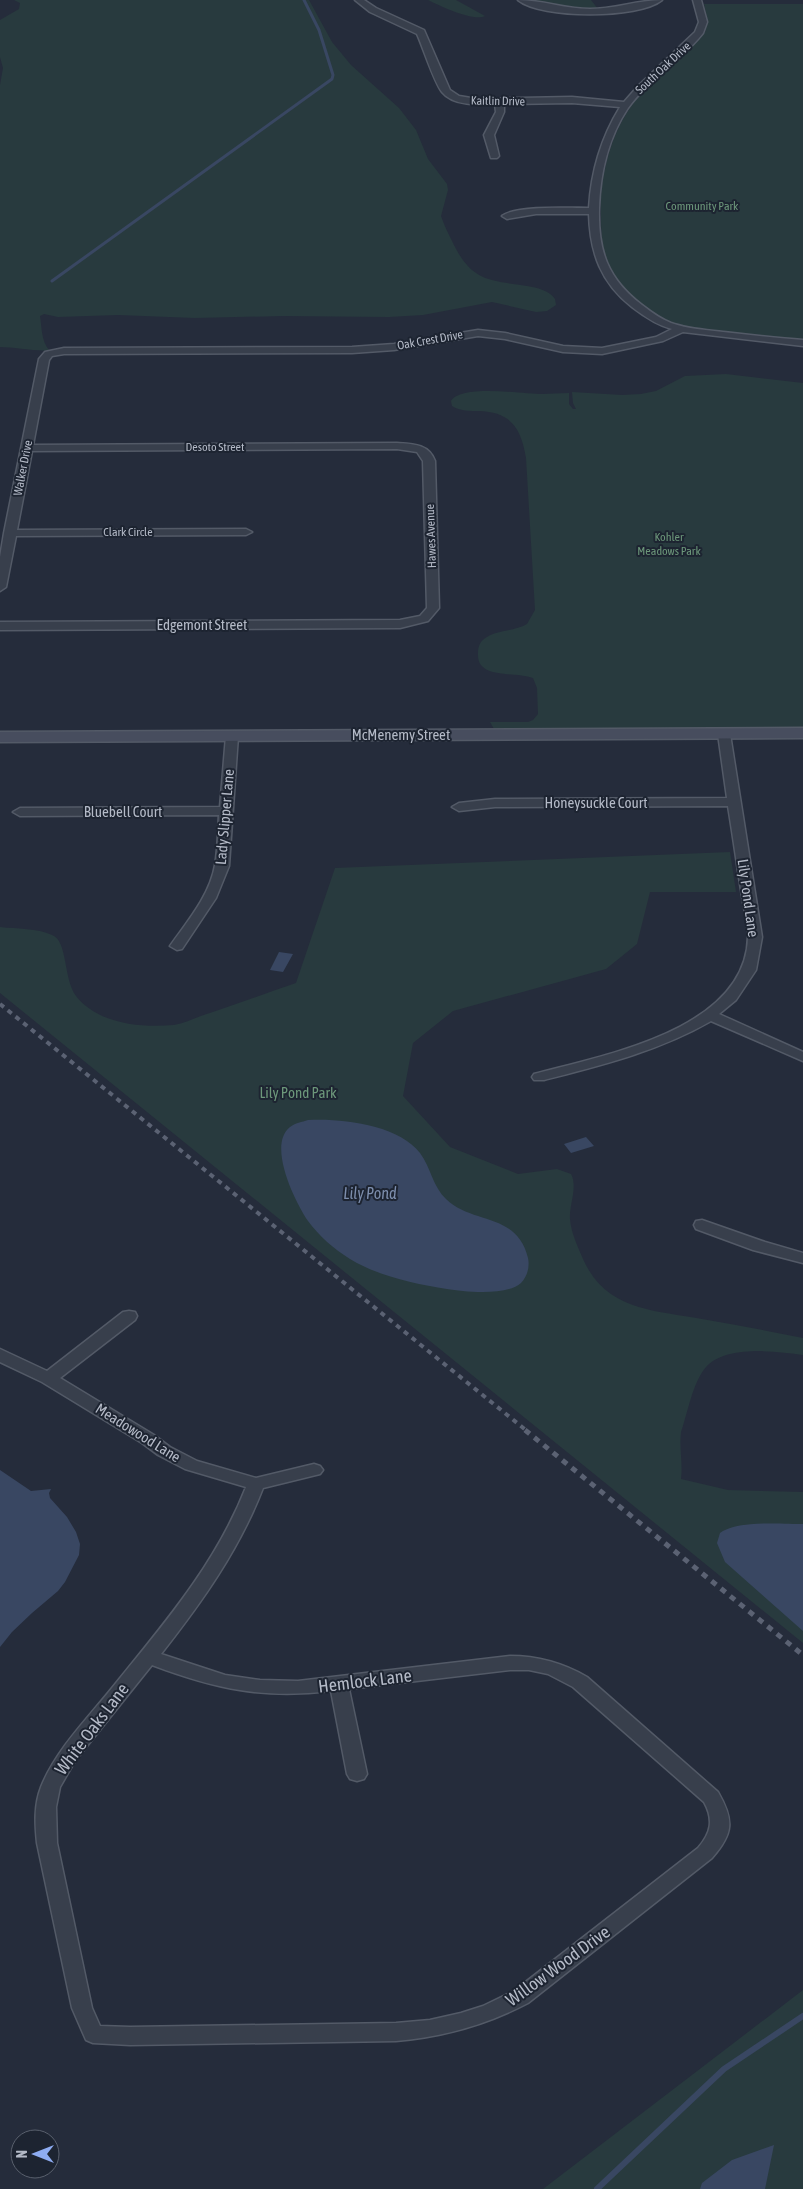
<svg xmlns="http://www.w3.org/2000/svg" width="803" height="2189" viewBox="0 0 803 2189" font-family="'Asap Condensed',sans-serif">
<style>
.green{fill:#283a3e}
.water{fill:#394762}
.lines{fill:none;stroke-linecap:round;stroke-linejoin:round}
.stream-far1{stroke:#394762;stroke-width:3}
.stream{stroke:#394762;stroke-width:6}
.street-casing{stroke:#535a67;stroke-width:3}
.secondary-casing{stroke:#535a67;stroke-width:3}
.street{fill:#383f4c;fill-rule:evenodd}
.secondary{fill:#474d5e;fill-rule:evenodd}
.rail-far1{stroke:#5b6273;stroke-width:4;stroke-dasharray:5 5;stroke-linecap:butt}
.rail{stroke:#5b6273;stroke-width:5;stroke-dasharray:6 6;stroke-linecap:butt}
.labels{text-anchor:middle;stroke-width:4;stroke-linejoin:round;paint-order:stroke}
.far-street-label{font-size:12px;fill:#b4bac7;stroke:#1d2431}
.far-park-label{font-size:12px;fill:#6c977a;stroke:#1d2431}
.street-label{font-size:15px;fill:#b4bac7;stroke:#1d2431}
.park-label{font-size:15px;fill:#6c977a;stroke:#1d2431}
.water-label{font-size:16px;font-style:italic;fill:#7d8ead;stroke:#1d2431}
.near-street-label{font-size:18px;fill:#b4bac7;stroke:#1d2431}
</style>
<rect width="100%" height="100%" fill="#252c3b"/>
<path class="green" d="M14,0h295l23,42 19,23 48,43 17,22 12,29 19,25 1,6 -7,26c3,9 7,17 11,25 19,40 35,39 75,45 10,2 22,4 28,13l1,6 -9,6 -11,1 -44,-10 -69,13 -34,2 -106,-1 -88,2 -77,-3 -60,2 -14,-3 -4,2c2,12 1,24 9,34 -9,2 -36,-3 -49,-3v-262l3,-17 -3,-11v-37l19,-11 1,-6z
M428,0h28l29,16c-11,6 -45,-10 -57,-16z
M527,0h64l7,9 -12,1z
M704,4h99v336c-25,-2 -50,-5 -76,-8 -16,-1 -33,-2 -49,-7 -26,-8 -57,-31 -69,-56 -7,-16 -8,-36 -8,-53 -2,-34 8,-76 27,-105 21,-32 54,-50 77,-79l3,-10z
M726,374l77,9v345l-309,1 -4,-7h38l5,-2 5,-6 -1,-26 -4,-10c-17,-7 -56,2 -55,-24 0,-8 2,-13 9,-17 12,-7 28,-6 40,-13l8,-14 -9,-152c-5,-30 -15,-46 -47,-47 -9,0 -19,0 -27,-5l-1,-5c11,-17 71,-7 91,-7 9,0 18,-1 27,-1v11l4,5h3l-3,-6 -1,-11 50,3 19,-1 15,-3 29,-15z
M730,852l6,40h-86l-13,52 -31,25 -153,42 -40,32 -10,53 47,51 68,27 39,-5 14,5c7,13 -2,31 -1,45 1,14 8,28 13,40 23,52 71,51 119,60 34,6 67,12 101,19v17c-26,-4 -77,-10 -97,12 -14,17 -18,45 -25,65 -2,16 2,31 0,47l47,11 75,2v151l-803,-650v-66c17,2 37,1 52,8 16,6 11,43 24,61 22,28 65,32 98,29 12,-2 25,-9 36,-12 29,-10 57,-20 86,-30l39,-115z
M803,1990v199h-260z"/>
<path class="water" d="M279,952l14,2 -10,18 -13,-2z
M308,1120c34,-2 91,5 112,33 11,15 13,34 26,46 27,26 71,13 82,59 2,9 -1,19 -7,25 -14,13 -56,9 -74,6 -32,-5 -69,-13 -97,-30 -16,-10 -31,-23 -42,-38 -13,-19 -41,-76 -18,-94 5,-4 12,-5 18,-7z
M586,1137l8,9 -23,7 -7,-9z
M0,1470l31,21 20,-2 -2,4 1,5 17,19 9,15 4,12 -1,11 -14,27 -7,9 -26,22 -20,19 -12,15z
M803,1524v107l-78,-69 -8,-19 3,-10c17,-13 62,-9 83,-9z
M774,2145l-9,44h-65l2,-6 30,-23z"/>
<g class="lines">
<path class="stream-far1" d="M52,281l280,-202 1,-4 -14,-45 -15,-30"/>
<path class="stream" d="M597,2189l127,-120 79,-53"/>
<g class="street-casing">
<path id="street" d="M355,0h9l12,8 48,22 26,60 9,6 18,3 95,-2 52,5 14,-16 57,-54 4,-10 -6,-22h8l6,22 -4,11c-22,28 -54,46 -75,75 -20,30 -28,66 -29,101 -1,43 9,70 43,96 9,7 19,14 29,18 17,6 35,7 52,9 27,3 53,6 80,8v6l-120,-14 -20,9 -61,13 -39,-2 -58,-13 -27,-3 -84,14 -42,3 -288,1 -12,2 -3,4 -16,85 364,-2c16,1 32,1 38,18l4,147 -11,13 -28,7 -400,2v-8l400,-2 20,-4 7,-8 -4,-147 -6,-9 -20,-3 -365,2 -15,79 229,-1 6,3 -6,3 -230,1 -10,51 -6,4v-34l4,-24 35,-174 6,-7 19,-4 288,-1 42,-3 84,-14 27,3 58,13 39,2 54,-11 16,-8c-15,-4 -27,-12 -40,-22 -31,-24 -42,-54 -43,-93h-53l-29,5 -5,-3c14,-11 69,-8 87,-8 2,-36 12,-70 31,-101l-48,-4 -68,1v8l-10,23 5,21 -2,2h-6l-7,-23 12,-23 -1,-8c-16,1 -42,2 -53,-12 -8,-10 -19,-45 -25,-58l-47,-22z
M518,0c24,0 47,9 72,9 25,0 48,-9 72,-9 -23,19 -121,19 -144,0z
M724,730l6,4 32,203 -6,33 -20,30 -17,14 84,38v9l-92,-40c-52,30 -109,44 -167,59h-10l-2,-3 2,-3c70,-19 212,-44 214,-137 0,-13 -4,-28 -6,-41 -5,-30 -9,-60 -14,-90l-233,1 -36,4 -7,-4 7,-4 36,-4 232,-1 -9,-64z
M232,732l6,4 -9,130 -13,32 -34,51 -5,1 -7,-4c17,-24 40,-51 45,-81 3,-16 3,-33 4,-50l-199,1 -7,-4 7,-4 200,-1 6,-71z
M702,1220l63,22 38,11v10l-50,-13 -57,-21 -2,-4 2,-4z
M129,1311l6,1 2,4 -2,4 -75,58 94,57 16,12 27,14 59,17 58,-14 6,2 3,4 -3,4 -57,14c-24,62 -61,114 -102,166l64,21 35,5 38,1 212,-25c28,0 53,7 77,21l131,115c16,28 16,41 -6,66l-184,145c-42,22 -85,34 -132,38l-266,4 -37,-2 -7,-3 -14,-32 -35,-165c-2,-19 -3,-38 4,-56 15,-37 46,-68 71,-99 51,-63 104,-124 134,-201l-61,-18 -27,-14 -16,-12 -100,-61 -42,-20v-13l47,22 76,-59zM152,1665c64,24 110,34 179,26l16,83 3,5 7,2 7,-2 3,-5 -18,-85 161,-19h19l19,4 25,13 131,115c10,18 7,31 -6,46l-184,143 -31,15 -22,7 -31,7 -34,3 -266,4 -30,-1 -8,-18 -35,-165 -1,-36 4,-20 15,-26z"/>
</g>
<g class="secondary-casing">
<path id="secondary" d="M803,728v10l-803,4v-10z"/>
</g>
<use href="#street" class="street"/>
<use href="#secondary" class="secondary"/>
<path class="rail-far1" d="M0,1004l527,427"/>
<path class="rail" d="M525,1430l278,225"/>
</g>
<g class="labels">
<g class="far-street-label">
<text transform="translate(663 68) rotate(-43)" y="4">South Oak Drive</text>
<text transform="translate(498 101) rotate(1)" y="4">Kaitlin Drive</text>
<text transform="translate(430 340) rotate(-10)" y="4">Oak Crest Drive</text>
<text x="215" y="451">Desoto Street</text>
<text transform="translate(23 468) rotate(-79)" y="4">Walker Drive</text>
<text x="128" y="536">Clark Circle</text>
<text transform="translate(431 536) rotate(-92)" y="4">Hawes Avenue</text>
</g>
<g class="far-park-label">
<text x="702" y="210">Community Park</text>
<text x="669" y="541">Kohler<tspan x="669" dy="14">Meadows Park</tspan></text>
</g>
<g class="street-label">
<text x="202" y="630">Edgemont Street</text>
<text x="401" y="740">McMenemy Street</text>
<text x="596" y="808">Honeysuckle Court</text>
<text x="123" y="817">Bluebell Court</text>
<text transform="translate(225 817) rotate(-85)" y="5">Lady Slipper Lane</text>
<text transform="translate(748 898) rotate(82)" y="5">Lily Pond Lane</text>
<text transform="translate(138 1433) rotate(32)" y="5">Meadowood Lane</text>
</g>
<g class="park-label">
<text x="298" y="1098">Lily Pond Park</text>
</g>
<g class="water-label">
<text x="370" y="1199">Lily Pond</text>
</g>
<g class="near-street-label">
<text transform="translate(365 1681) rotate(-7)" y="6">Hemlock Lane</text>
<text transform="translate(92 1729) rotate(-53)" y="6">White Oaks Lane</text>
<text transform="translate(558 1966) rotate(-36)" y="6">Willow Wood Drive</text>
</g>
</g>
<g transform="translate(35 2154) rotate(270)"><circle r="24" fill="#1d2431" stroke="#59606d"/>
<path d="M0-4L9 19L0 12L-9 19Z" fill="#8eacf2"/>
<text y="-8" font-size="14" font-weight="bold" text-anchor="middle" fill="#b4bac7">N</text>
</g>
</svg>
